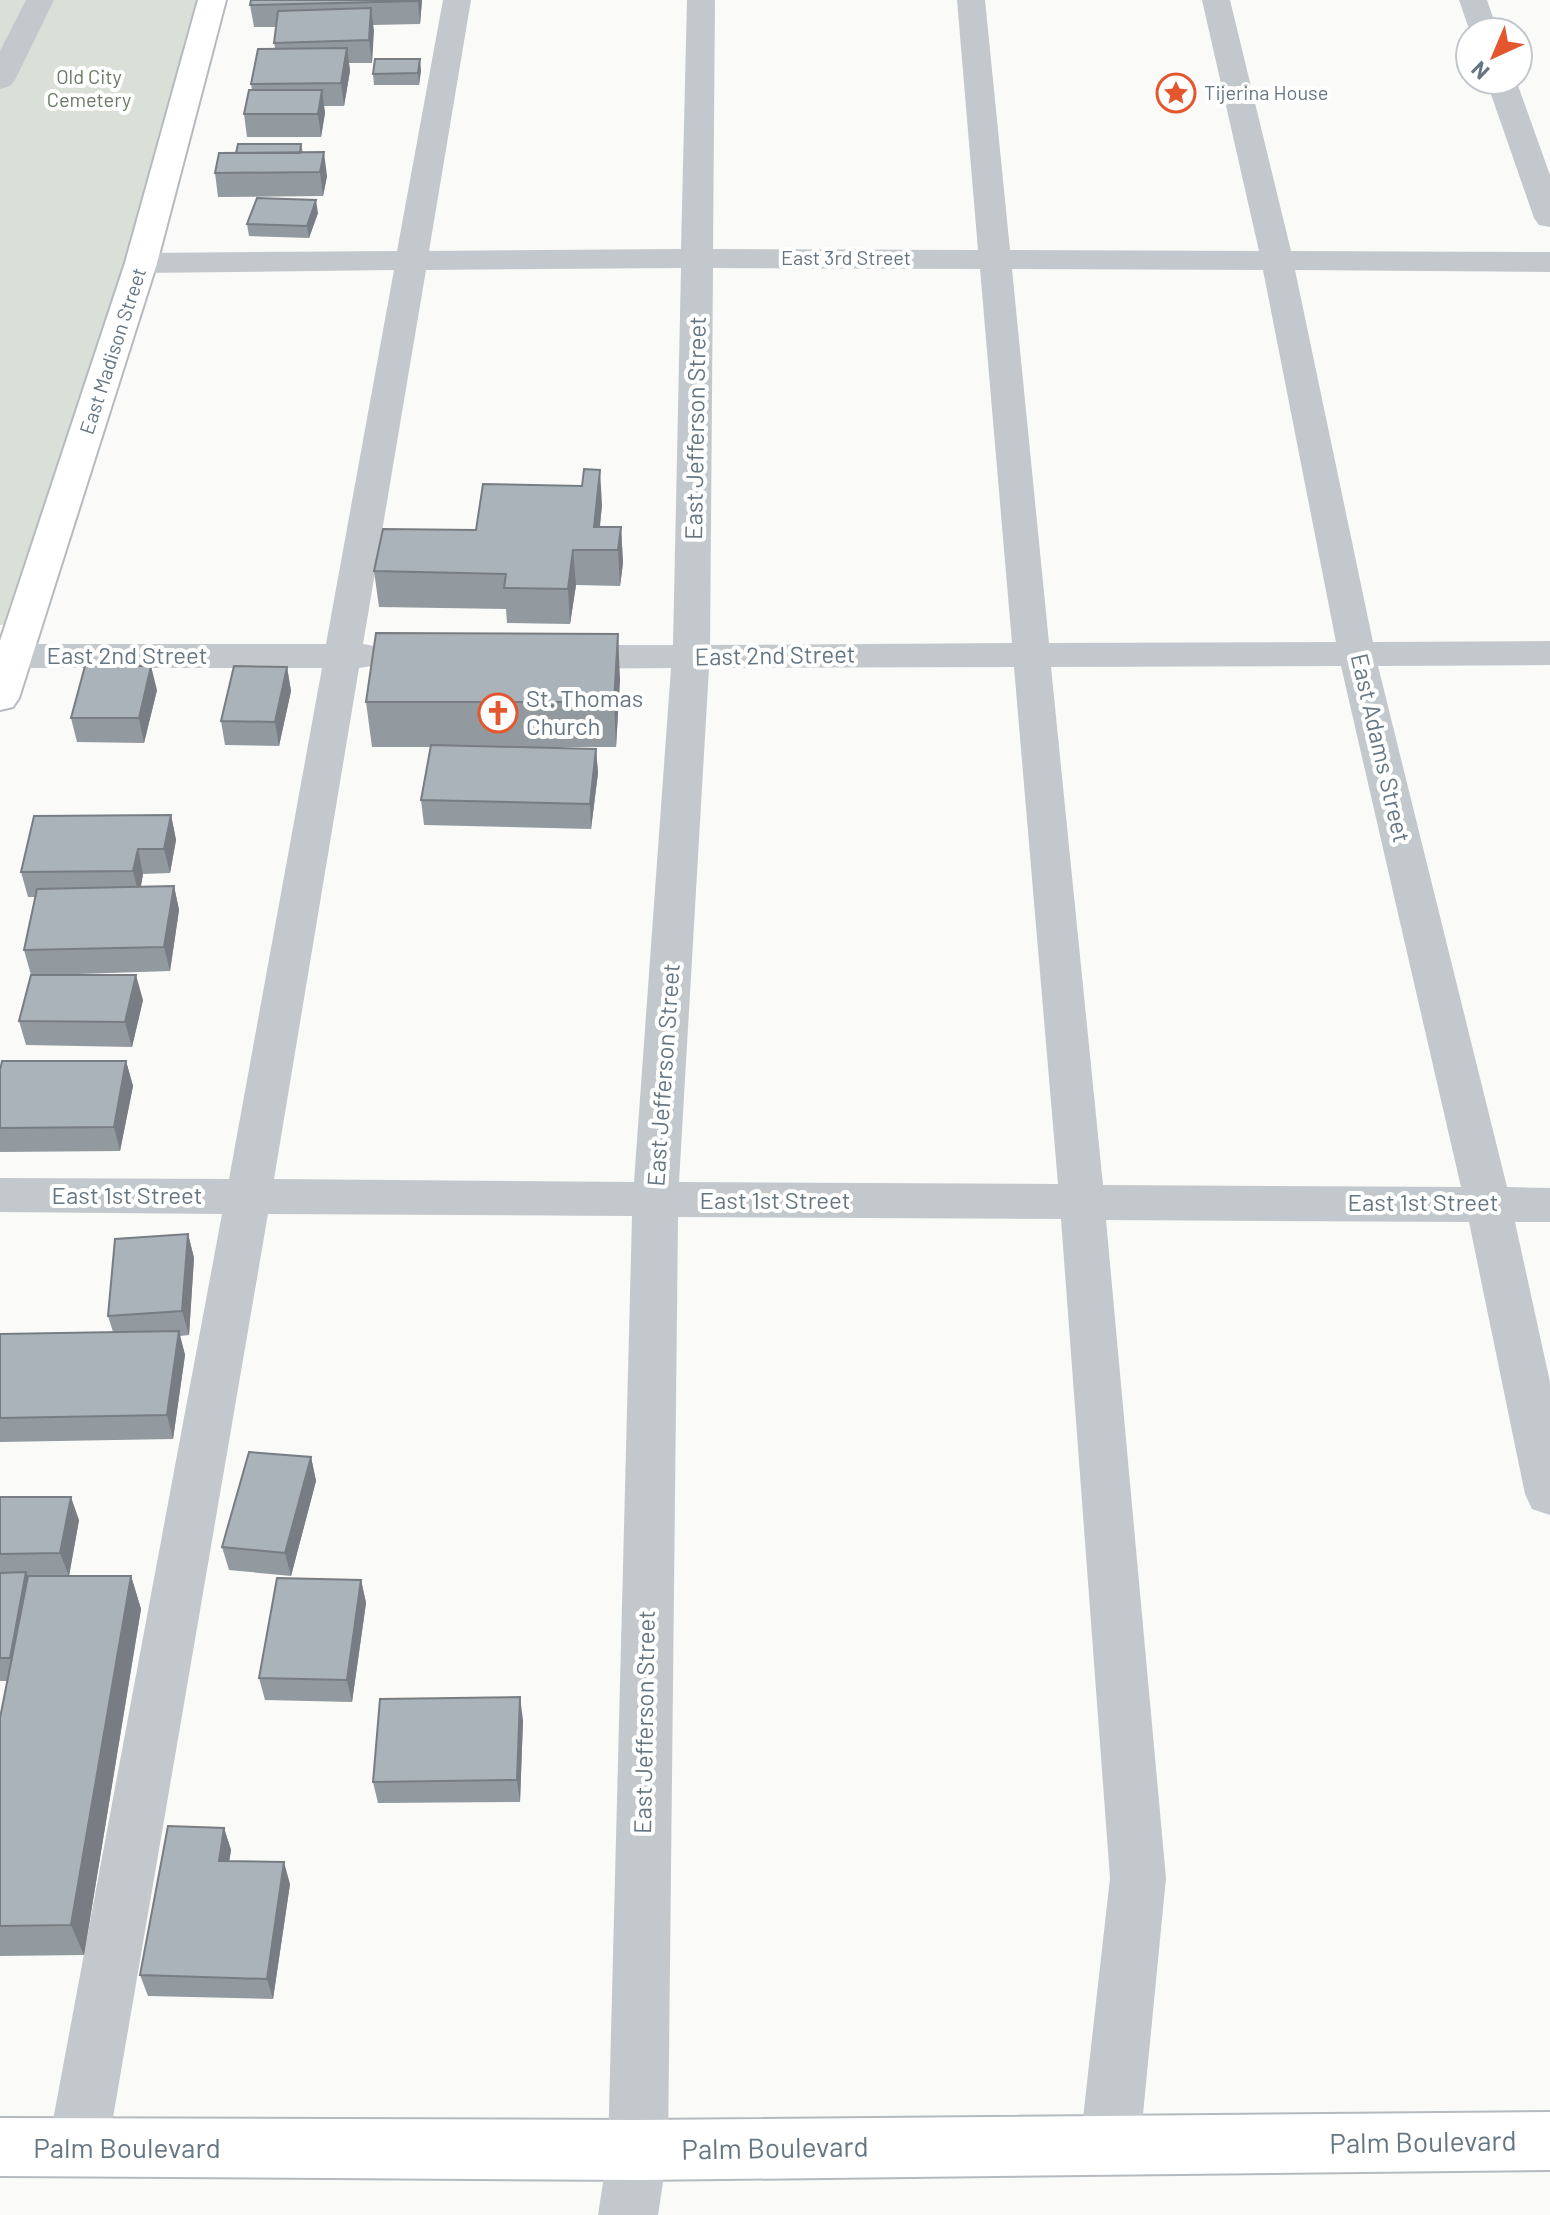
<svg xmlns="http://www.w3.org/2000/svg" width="1550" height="2215" viewBox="0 0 1550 2215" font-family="Barlow,sans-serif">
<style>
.green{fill:#dadfd7}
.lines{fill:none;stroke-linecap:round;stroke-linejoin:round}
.major-casing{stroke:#b5babe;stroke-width:4}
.minor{fill:#c3c8cc;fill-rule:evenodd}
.major{fill:#fff;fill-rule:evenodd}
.wall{fill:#929a9f}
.shaded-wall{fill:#777d82}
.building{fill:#aab3b9;stroke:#777d82;stroke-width:2}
.labels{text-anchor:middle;stroke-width:8;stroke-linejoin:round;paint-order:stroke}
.far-park-label{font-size:20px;fill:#687a64;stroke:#fff}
.far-poi-label{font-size:20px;fill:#657683;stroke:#fff;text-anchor:start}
.far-street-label{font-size:20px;fill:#657683;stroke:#fff}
.street-label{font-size:24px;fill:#657683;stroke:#fff}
.poi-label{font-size:24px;fill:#657683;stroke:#fff;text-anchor:start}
.near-street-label{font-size:28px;fill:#657683;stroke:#fff}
</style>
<rect width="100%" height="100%" fill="#fafaf8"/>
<path class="green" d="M0,0h207l-190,625h-17z"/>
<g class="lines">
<g class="major-casing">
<path id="major" d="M198,0h28l-69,263 -138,435 -6,9 -13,3v-69l125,-378z
M1550,2112v58l-912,10 -638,-4v-58l638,2z"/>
</g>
<path class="minor" d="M26,0h28l-39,80 -5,6 -10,3v-38z
M443,0h28l-42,251 252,-2 6,-249h28l-2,249 265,1 -21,-250h28l25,250 249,1 -57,-251h28l61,251 259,1v20l-255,-2 78,372 177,-1v24l-172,1 129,521 43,1v34h-35l35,160v133l-18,-6 -7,-15 -56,-272 -363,-2 60,658 -26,267 -9,21 -21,8 -21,-8 -9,-21 30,-267 -49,-659 -383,-2 -10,933 -10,65h-60l10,-65 24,-934 -364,-2 -160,933 -9,21 -21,8 -21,-8 -9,-21 174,-933 -222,-2v-34l229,1 93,-511h-322v-24h326l68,-374 -253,3 -11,-3 -5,-7 5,-7 11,-3 256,-2zM681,268l-8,377h-113l-13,4 -6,8 6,8 13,4 111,-1 -37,514 -360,-3 85,-511 26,-4 6,-8 -6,-8 -22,-4 63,-374zM713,268l267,1 32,374 -302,2zM1012,269l251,1 73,372 -287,1zM1341,666l120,521 -358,-2 -52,-518zM1014,667l44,517 -379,-2 30,-514z
M1459,0h28l11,32h-28z
M1486,80h30l34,95v52l-11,-2 -5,-7z"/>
<use href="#major" class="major"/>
</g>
<path class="wall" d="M251,0h171l-2,24 -47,1 -1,38h-23l1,8 -6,35h-20l1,7 -4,24h-74l-3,-23 8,-24 -1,-6 24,-36 -1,-5 2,-16h-22l-4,-22z
M421,70l-2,15h-45l-1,-11z
M301,144l2,9 24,23 -4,20 -105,1 -3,-24 21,-20z
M318,213l-9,25 -60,-2 -2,-12z
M602,505l-2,22h21l2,36 -3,23 -44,-1 -6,39 -63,-1 -1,-14 -127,-2 -5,-36 102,-41z
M287,667l4,24 -12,55 -54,-1 -4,-24z
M620,679l-4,68h-90l70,2 2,24 -7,56 -167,-4 -3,-25 10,-53h-59l-6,-45z
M157,690l-13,53 -67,-1 -6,-24z
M171,815l5,25 -6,33 -27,1 -2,12h33l5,24 -9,61 -121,4 94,25 -11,47 -106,-2 -7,-24 12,-46 -7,-25 11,-53h-7l-7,-25z
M126,1061l7,25 -13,65 -120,1v-82z
M188,1234l6,24 -5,77 -9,1 5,19 -12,84 -173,3v-108l113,-2 -5,-16z
M311,1457l5,24 -25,95 -62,-6 -7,-23z
M0,1497l79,23 -10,56h62l10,33 -57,346 -84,1v-238l7,-37h-7z
M361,1580l5,23 -14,99 -87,-2 -6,-22z
M523,1720l-3,82 -142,1 -5,-21z
M224,1828l7,22 -2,11 61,23 -17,115 -125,-3 -8,-21z"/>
<path class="shaded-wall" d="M418,0h4l-2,24 -2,-23z
M371,8l3,23 -2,32 -3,-23z
M347,48l3,23 -6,35 -3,-23z
M420,59l1,11 -2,15 -1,-12z
M322,90l3,23 -4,24 -3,-23z
M324,152l3,24 -4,20 -3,-24z
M316,200l2,13 -9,25 -2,-12z
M600,470l2,35 -5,45 -3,-23z
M621,527l2,36 -3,23 -2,-36z
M573,550l3,35 -6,39 -2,-35z
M618,634l2,45 -4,68 -2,-45z
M151,666l6,24 -13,53 -5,-25z
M287,667l4,24 -12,55 -4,-24z
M596,749l2,24 -7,56 -1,-25z
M171,815l5,25 -6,33 -6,-24z
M138,849l5,25 -4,22 -6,-25z
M174,886l5,24 -9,61 -6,-24z
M136,975l7,25 -11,47 -7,-25z
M126,1061l7,25 -13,65 -6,-24z
M188,1234l6,24 -5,77 -7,-24z
M179,1331l6,24 -12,84 -6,-24z
M311,1457l5,24 -25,95 -6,-23z
M71,1497l8,23 -10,56 -9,-23z
M26,1572l9,23 -16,86 -9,-23z
M131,1576l10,33 -57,346 -13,-30z
M361,1580l5,23 -14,99 -5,-22z
M520,1697l3,23 -3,82 -3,-22z
M224,1828l7,22 -5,32 -7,-21z
M284,1862l6,22 -17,115 -6,-20z"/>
<path class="building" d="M251,0h167v1l-168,4z
M371,8l-2,32 -95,3 4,-32z
M347,48l-6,35 -90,1 7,-35z
M375,59h45l-2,14 -45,1z
M249,90h73l-4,24h-74z
M238,144h63l-1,9h-64z
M324,152l-4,20 -105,1 4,-20z
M257,198l59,2 -9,26 -60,-2z
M584,469l16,1 -6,57h27l-3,23h-45l-5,39 -64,-1 2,-14 -132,-3 9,-42 93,1 7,-46 99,2z
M376,633l242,1 -4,68h-248z
M85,666h66l-12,52h-68z
M234,666l53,1 -12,55 -54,-1z
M431,745l165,4 -6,55 -169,-4z
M171,815l-7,34h-26l-5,22 -112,1 13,-56z
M174,886l-10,61 -140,3 13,-61z
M31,975h105l-11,47 -106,-1z
M2,1061h124l-12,66 -114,1v-58z
M188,1234l-6,77 -74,5 7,-77z
M179,1331l-12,84 -167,3v-84z
M249,1452l62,5 -26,96 -63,-6z
M0,1497h71l-11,56 -60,1z
M26,1572l-16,86h-10v-85z
M28,1576h103l-60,349 -71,1v-208z
M277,1578l84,2 -14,100 -88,-2z
M520,1697l-3,83 -144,2 7,-83z
M168,1826l56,2 -5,33 65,1 -17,117 -127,-4z"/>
<defs>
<g id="sight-ring" transform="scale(2)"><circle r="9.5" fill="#fff" stroke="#e4572e" stroke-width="1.5"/><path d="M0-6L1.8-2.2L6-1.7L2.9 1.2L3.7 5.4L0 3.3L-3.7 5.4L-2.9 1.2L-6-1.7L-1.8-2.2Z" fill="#e4572e"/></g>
<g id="church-ring" transform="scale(2)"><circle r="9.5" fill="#fff" stroke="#e4572e" stroke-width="1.5"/><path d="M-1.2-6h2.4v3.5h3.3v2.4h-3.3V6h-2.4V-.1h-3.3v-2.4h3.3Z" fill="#e4572e"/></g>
</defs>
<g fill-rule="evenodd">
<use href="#sight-ring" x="1176" y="93"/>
<use href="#church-ring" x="498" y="713"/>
</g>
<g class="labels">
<g class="far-park-label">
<text x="89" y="84">Old City<tspan x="89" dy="23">Cemetery</tspan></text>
</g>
<g class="far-poi-label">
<text x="1204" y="100">Tijerina House</text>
</g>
<g class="far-street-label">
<text x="846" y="265">East 3rd Street</text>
<text transform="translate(113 351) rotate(-72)" y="7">East Madison Street</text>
</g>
<g class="street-label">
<text transform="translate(696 428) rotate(-89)" y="8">East Jefferson Street</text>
<text x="127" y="664">East 2nd Street</text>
<text transform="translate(775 656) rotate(-1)" y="8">East 2nd Street</text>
<text transform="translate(1380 748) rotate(77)" y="8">East Adams Street</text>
<text transform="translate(664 1075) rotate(-86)" y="8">East Jefferson Street</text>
<text x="127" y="1204">East 1st Street</text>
<text x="775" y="1209">East 1st Street</text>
<text x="1423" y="1211">East 1st Street</text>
<text transform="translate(645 1722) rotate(-89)" y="8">East Jefferson Street</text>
</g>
<g class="poi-label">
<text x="526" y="707">St. Thomas<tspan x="526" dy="28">Church</tspan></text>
</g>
<g class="near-street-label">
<text transform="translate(1423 2142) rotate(-1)" y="10">Palm Boulevard</text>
<text x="127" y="2158">Palm Boulevard</text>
<text transform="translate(775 2148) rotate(-1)" y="10">Palm Boulevard</text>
</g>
</g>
<g transform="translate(1494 56) rotate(224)"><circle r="38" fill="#ffffff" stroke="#c1c8cd" stroke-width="2"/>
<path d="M0-6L14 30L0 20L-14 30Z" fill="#e4572e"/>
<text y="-12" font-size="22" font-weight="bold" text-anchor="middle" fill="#657683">N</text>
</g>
</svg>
